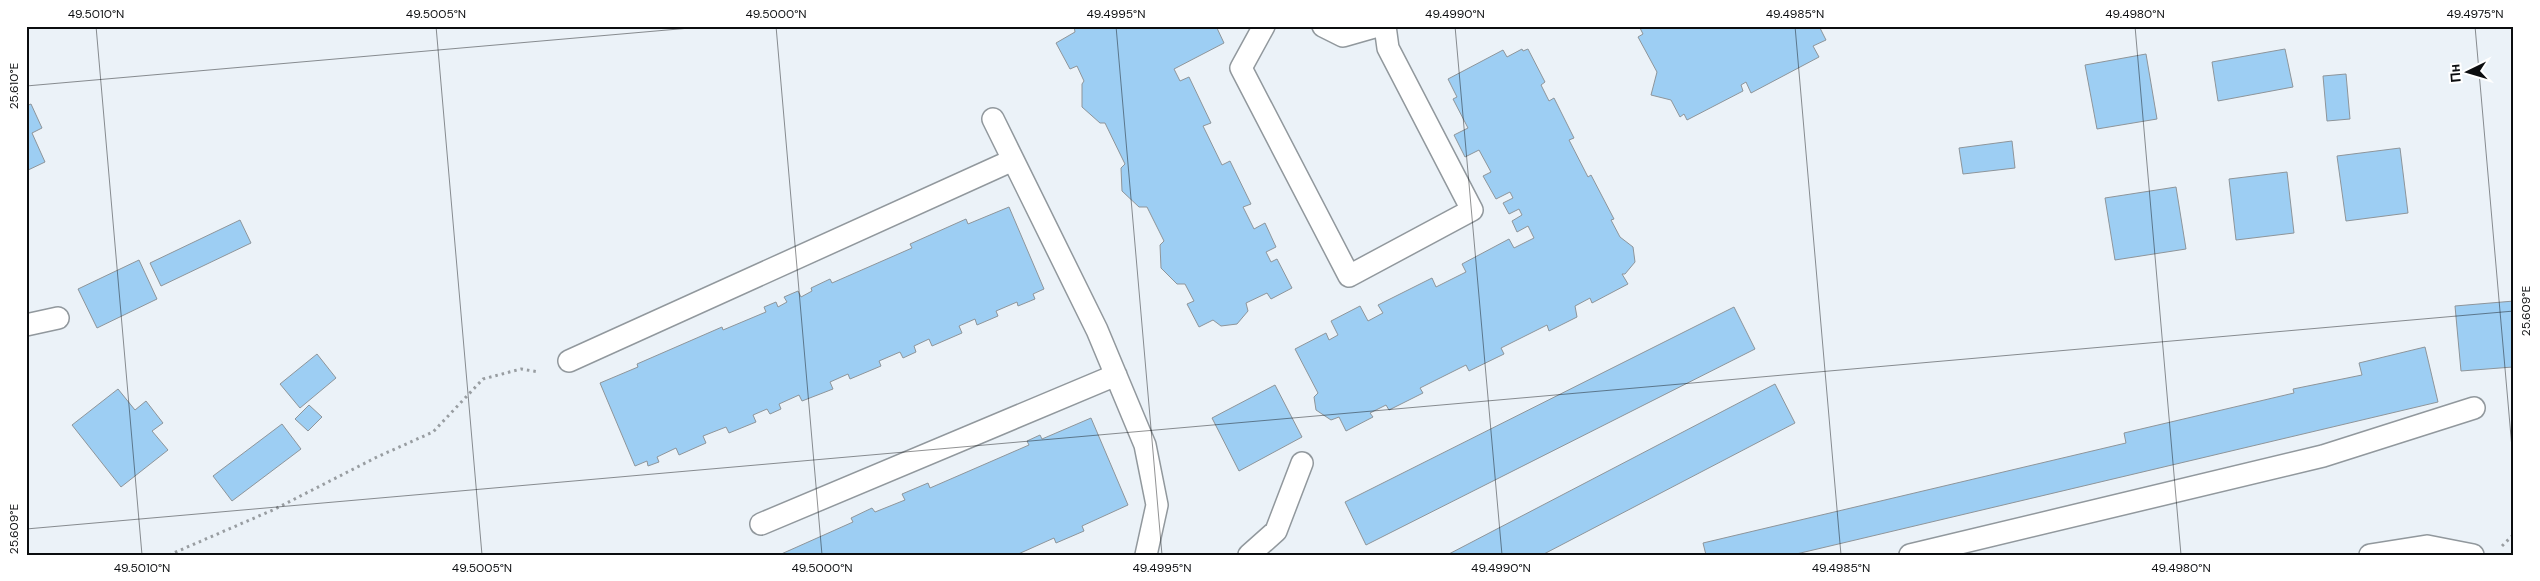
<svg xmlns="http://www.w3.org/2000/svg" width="2540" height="581" viewBox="0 0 2540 581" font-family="'DM Sans',sans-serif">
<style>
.building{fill:#9dcef3;stroke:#8e959a}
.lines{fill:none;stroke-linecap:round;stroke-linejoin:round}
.lane-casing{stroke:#91989d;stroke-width:24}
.path{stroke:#989da1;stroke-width:3;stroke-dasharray:2.5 4;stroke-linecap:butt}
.lane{stroke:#fff;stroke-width:21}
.ticks{fill:none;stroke:#0b0d0f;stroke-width:1;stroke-opacity:0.45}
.neatline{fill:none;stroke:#0b0d0f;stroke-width:2}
.ticks-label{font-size:12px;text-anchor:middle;fill:#0b0d0f}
</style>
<rect width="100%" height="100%" fill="#ebf2f8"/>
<path class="building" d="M1074,26h142l8,17 -50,26 6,12 9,-4 22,46 -8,3 19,39 8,-4 21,43 -8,3 11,22 11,-6 11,24 -10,5 5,10 6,-3 15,29 -21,11 -4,-6 -21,10 2,8 -11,13 -16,2 -8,-6 -14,7 -12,-23 7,-3 -9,-17h-8l-16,-16 -1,-23 4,-4 -17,-34h-8l-17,-16 -1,-23 4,-4 -20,-41h-5l-18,-16v-23l2,-3 -7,-15 -7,3 -14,-26 19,-11z
M1639,26h180l7,14 -13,6 6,11 -68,36 -5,-11 -5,3 2,6 -56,29 -3,-6 -4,3 -9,-17 -20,-5 6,-23 -19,-35 5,-3z
M1522,49l1,2 5,-2 17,33 -4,3 8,16 5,-3 20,40 -5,2 19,37 3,-2 23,44 -3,1 9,17 13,10 2,15 -10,12h-3l6,10 -36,19 -2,-5 -15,8 2,11 -28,14 -2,-6 -46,23 3,6 -35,17 -3,-6 -46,23 3,5 -34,17 -3,-5 -16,8 3,4 -27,14 -7,-14 -8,3 -15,-10 -2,-13 4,-4 -23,-44 31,-16 3,7 9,-5 -7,-14 29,-15 8,15 15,-8 -5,-8 54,-27 4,9 30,-15 -4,-8 47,-25 5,9 20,-10 -6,-12 -11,6 -5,-11 10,-6 -3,-6 -10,5 -6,-11 10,-5 -3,-6 -14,7 -13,-23 8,-4 -12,-22 -14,7 -11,-22 14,-7 -15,-29 4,-2 -9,-18 55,-29 4,7z
M2285,49l8,38 -75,14 -6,-39z
M2146,54l11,65 -60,10 -12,-64z
M2346,74l4,45 -23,2 -4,-45z
M31,104l11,24 -10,5 13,29 -19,9v-65z
M2012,141l3,27 -52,6 -4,-26z
M2400,148l8,65 -62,8 -9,-65z
M2287,172l7,61 -58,7 -7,-61z
M2176,187l10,62 -71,11 -10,-62z
M1009,207l35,82 -11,5 2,5 -17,7 -1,-4 -21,9 2,5 -21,9 -2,-6 -16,7 3,7 -30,13 -3,-7 -15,7 2,6 -13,6 -3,-6 -21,9 2,5 -31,13 -2,-5 -18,8 3,7 -31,12 -3,-6 -20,9 2,5 -11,5 -3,-5 -14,6 3,7 -27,11 -3,-6 -23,9 3,7 -27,12 -3,-7 -19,9 2,5 -11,4 -1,-5 -12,5 -35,-83 38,-16 -1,-3 85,-37 1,3 43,-18 -2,-5 12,-5 2,5 9,-5 -3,-5 14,-6 3,6 11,-6 -1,-3 19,-9 2,4 80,-35 -2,-4 56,-25 2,5z
M240,220l11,23 -90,43 -11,-23z
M139,260l18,39 -60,29 -19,-39z
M2514,301l-1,66 -52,4 -6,-65z
M1734,307l21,42 -389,196 -21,-43z
M2425,347l13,55 -646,153h-86l-3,-12 423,-100 -2,-10 170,-40 -1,-4 69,-14 -3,-12z
M317,354l19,24 -36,30 -20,-24z
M1775,384l20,39 -253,132h-95z
M1275,385l27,52 -63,34 -27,-53z
M118,389l17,21 11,-9 17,22 -11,8 16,19 -47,37 -49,-62z
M309,405l13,12 -14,14 -13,-12z
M1091,418l37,87 -46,21 2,5 -28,12 -2,-5 -38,17h-237l74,-33 -2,-4 21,-10 3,4 30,-12 -3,-6 26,-11 2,5 99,-43 -2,-4 13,-6 2,4z
M282,424l19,25 -69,52 -19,-25z"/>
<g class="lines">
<g class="lane-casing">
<path id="lane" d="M1264,26l-23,42 108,208 123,-66 -84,-162 -3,-22
M1323,26l20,10 35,-10
M993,119l104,211 48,115 12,60 -11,50
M26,325l32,-7
M569,361l444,-201
M761,524l355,-149
M1249,555l27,-24 26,-68
M1910,555l413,-99 151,-48
M2370,555l57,-9 46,9"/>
</g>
<path class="path" d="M2502,546l12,-12
M169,555l106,-46 102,-52 56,-25 50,-53 38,-10 18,3"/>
<use href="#lane" class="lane"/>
</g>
<path class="ticks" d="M96,26l46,529M436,26l46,529M776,26l46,529M1116,26l46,529M1455,26l47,529M1795,26l46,529M2135,26l46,529M2475,26l39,445M26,86l687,-60M26,529l2488,-218"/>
<rect width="2540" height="581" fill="none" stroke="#ffffff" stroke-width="55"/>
<g transform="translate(2468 72) rotate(265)" stroke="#ffffff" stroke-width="4" paint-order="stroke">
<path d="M0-4L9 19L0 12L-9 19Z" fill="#0b0d0f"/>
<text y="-8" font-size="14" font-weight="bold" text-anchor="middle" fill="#0b0d0f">Пн</text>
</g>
<rect x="28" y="28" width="2484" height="526" class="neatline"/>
<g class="ticks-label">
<text x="96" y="18">49.5010°N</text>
<text x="436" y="18">49.5005°N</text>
<text x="776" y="18">49.5000°N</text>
<text x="1116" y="18">49.4995°N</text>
<text x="1455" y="18">49.4990°N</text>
<text x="1795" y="18">49.4985°N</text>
<text x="2135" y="18">49.4980°N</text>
<text x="2475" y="18">49.4975°N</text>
<text transform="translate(14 86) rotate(-90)" y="4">25.610°E</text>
<text transform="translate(2526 311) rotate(-90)" y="4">25.609°E</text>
<text transform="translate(14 529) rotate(-90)" y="4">25.609°E</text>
<text x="142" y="572">49.5010°N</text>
<text x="482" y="572">49.5005°N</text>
<text x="822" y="572">49.5000°N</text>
<text x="1162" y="572">49.4995°N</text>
<text x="1501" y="572">49.4990°N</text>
<text x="1841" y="572">49.4985°N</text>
<text x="2181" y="572">49.4980°N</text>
</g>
</svg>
